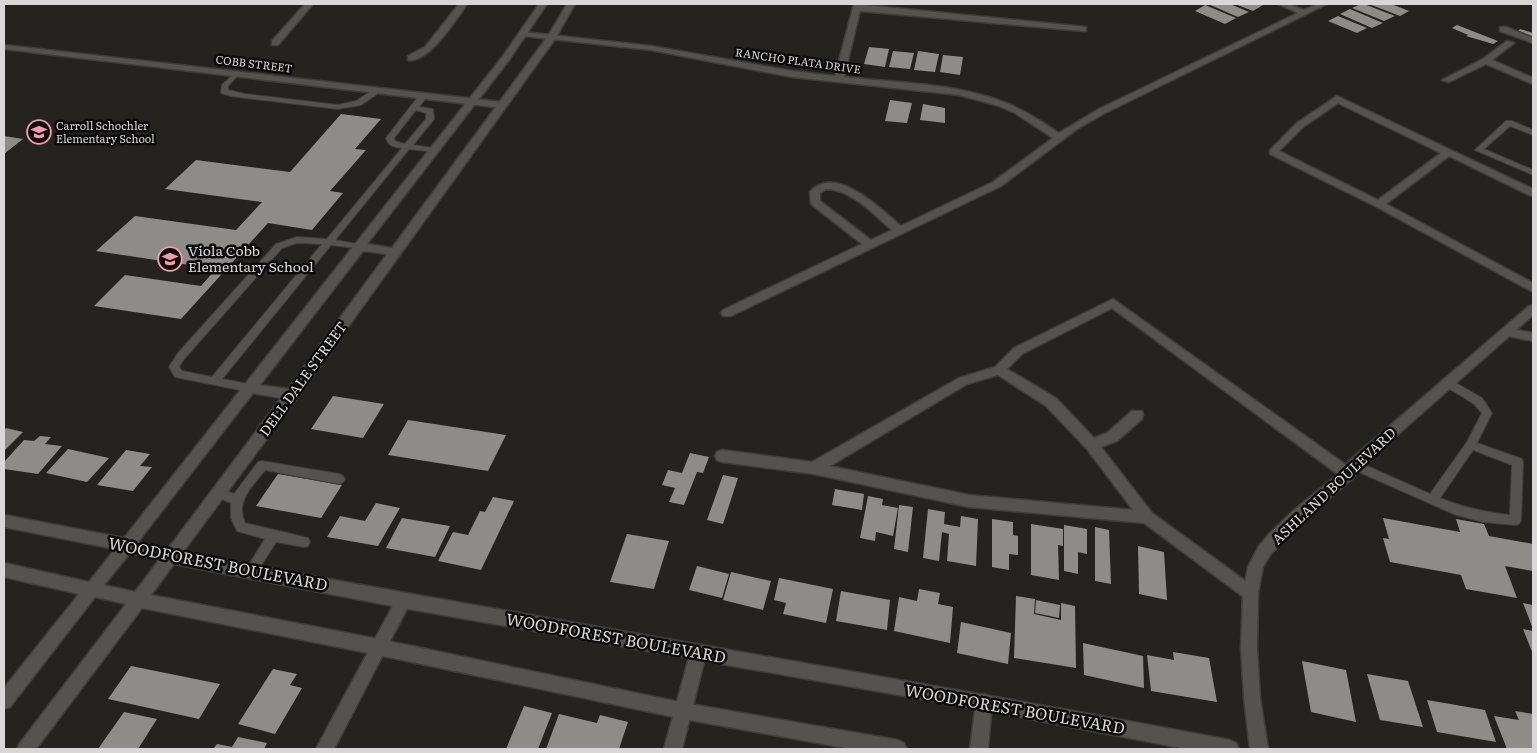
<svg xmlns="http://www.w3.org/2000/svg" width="1537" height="753" viewBox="0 0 1537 753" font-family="Literata,serif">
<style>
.building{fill:#8e8c89}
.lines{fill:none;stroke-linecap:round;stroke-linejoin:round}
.lane-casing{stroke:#3e3d3b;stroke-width:2}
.street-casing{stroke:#3e3d3b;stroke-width:3}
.secondary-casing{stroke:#3e3d3b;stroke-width:3}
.lane{fill:#545350;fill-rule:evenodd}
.street{fill:#545350;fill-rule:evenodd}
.secondary{fill:#545350;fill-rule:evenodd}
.labels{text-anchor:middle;stroke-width:5;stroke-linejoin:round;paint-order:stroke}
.far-street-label{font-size:11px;fill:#d8d7d5;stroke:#0d0c0b}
.far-poi-label{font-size:11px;fill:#d8d7d5;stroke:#0d0c0b;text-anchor:start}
.poi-label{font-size:14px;fill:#d8d7d5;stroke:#0d0c0b;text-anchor:start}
.street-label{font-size:14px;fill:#d8d7d5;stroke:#0d0c0b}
.near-street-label{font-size:16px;fill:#d8d7d5;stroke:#0d0c0b}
</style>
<rect width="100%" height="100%" fill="#242320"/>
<path class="building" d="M1208,4h22l19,8 -11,5z
M1235,4h25l3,1 -10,6z
M1361,4h3l31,12 -11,5 -32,-13z
M1369,4h22l18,7 -9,5z
M1205,5l31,13 -11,6 -30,-13z
M1350,9l33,14 -11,5 -32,-14z
M1338,16l29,12 -10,5 -29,-12z
M1457,25l41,16 -5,3 -27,-8 2,-1 -16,-7z
M1520,29l13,4v5l-17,-5z
M869,47l20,2 -4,18 -21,-3z
M893,51l21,2 -4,16 -21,-2z
M918,51l21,3 -4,18 -21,-2z
M943,55l20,2 -3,18 -20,-3z
M890,100l22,3 -5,20 -22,-2z
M923,104l22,4v15l-25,-3z
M341,114l40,5 -26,30 11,1 -36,41 13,2 -31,37 -44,-7 -87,96 -87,-13 31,-31 76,11 15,-17 -120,-18 39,-35 101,14 26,-28 -97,-13 31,-29 94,12z
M4,136l19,3 -19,15z
M333,396l51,8 -21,34 -52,-9z
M408,420l98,15 -18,36 -100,-16z
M6,428l17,4 -19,19v-21z
M40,436l11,1 -6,7 17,2 -24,28 -34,-5v-7l20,-22 10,1z
M68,449l41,9 -22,24 -41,-9z
M126,450l24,4 -10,12 12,1 -19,24 -36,-6z
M690,453l19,4 -6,16 -6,-1 -13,33 -15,-3 6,-14 -13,-3 6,-15 14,3z
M278,474l64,11 -21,33 -65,-12z
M723,475l15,3 -15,46 -16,-4z
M835,489l29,5 -2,16 -30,-5z
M868,496l15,3 -1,6 16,3 -5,28 -17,-4 -1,9 -15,-3z
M493,497l21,4 -33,69 -43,-9 15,-29 15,3 12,-24 5,1z
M376,503l24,5 -22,38 -51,-9 13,-21 25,5z
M899,505l14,2 -5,45 -14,-3z
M928,509l17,3 -1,12 16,3 1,-11 17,3 -2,47 -29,-5 2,-27 -7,-2 -3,29 -16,-3z
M402,518l48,8 -15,31 -49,-9z
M1383,518l77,14 -4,-13 28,5 5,12 44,8v27l-28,-5 12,32 -51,-9 -5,-14 -71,-13 -7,-24 6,1z
M992,519l21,3v13l5,1v19l-9,-1v16l-17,-3z
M1031,524l32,5v17l-5,-1 1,35 -28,-5z
M1064,525l23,4v25l-9,-2v22l-14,-3z
M1095,527l14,3 2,54 -16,-3z
M627,534l42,7 -15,48 -44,-7z
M1138,546l26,6 3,48 -28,-6z
M697,566l32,8 -7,24 -33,-8z
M731,572l40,9 -8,29 -40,-10z
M779,578l54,11 -7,34 -43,-9 3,-11 -12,-3z
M919,589l21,4 -2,11 15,3 -3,36 -56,-12 5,-34 18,4z
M841,591l49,9 -3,30 -51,-9z
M1016,596l19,3 -1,15 27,6v-17l14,3 1,62 -62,-10z
M1036,600l24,5 -1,13 -24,-5z
M1523,603l10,2v24z
M961,622l50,11 -3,31 -51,-11z
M1523,629l10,2v23z
M1083,643l60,13 1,32 -60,-13z
M1173,652l36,6 8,44 -66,-11 -4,-36 27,5z
M1302,661l44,9 10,52 -45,-10z
M131,666l89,18 -21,35 -91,-20z
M273,669l24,5 -7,11 12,3 -27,46 -37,-10z
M1367,674l41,7 15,46 -43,-7z
M1427,700l58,10 11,32 -59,-10z
M524,706l28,7 -14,36h-32z
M1515,711l18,3v35h-26l-13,-33 25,4z
M124,712l33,7 -19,30h-40z
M559,714l38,9 3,-8 28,7 -9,27h-73z
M238,737l29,6 -3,6h-51l4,-5 15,3z"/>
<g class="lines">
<g class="lane-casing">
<path id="lane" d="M237,71l3,2 -12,13v4l17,4 93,11 18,-4 20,-13 7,2 -22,15 -23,4 -93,-11 -14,-2 -10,-3 1,-8z
M421,93l7,2 -9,12 14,2 1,10 -21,26 21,3 4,2 -4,2 -25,-3 -74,91 28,5 1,2 -1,2 -32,-4 -109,134 32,6 1,3 -1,3 -4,1 -75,-15 -6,-10 9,-14 98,-109 21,-7 30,2 75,-91c-8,-1 -14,-2 -16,-10zM416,110l10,3v6l-21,25 -10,-3 -1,-3zM297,243l25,1 -110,133 -30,-6 -3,-4 5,-8 98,-111z
M1506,121h6l21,9v5l-23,-9 -26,23 49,21v5l-58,-25z
M1449,379l33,19 10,15 -15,30 45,16 1,3 -2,58 -2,4 -4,1 -32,-3 -27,-7 -106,-47 -1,-3 1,-3 4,-1 4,1 72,32 37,-52 15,-29 -8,-9 -29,-18 -1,-3 1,-3zM1473,450l39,15 -2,50c-25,-3 -47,-7 -70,-17z
M262,461l77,13 4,2 2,3 -2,3 -4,2 -74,-14c-13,17 -30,31 -20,53l59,14 4,1 2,4 -2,4 -4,1 -28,-5 -21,33 -4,1 -4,-1 -2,-4 20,-32 -28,-8 -6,-13v-15l-16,-7 -2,-3 2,-3 4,-2 15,6 24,-32z"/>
</g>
<g class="street-casing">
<path id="street" d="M305,4h8l-35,41h-6v-4z
M459,4h8c-11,16 -38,59 -59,56v-4l17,-9z
M854,4l232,23v4h-3l-223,-20 -16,66c54,6 111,6 162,26 19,7 36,19 53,30l40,-24 199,-96 -20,-9h10l16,6 13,-6h10l-222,109 -28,16 -76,57 -270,130h-8l-2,-3 2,-3 139,-66 -51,-40 -1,-12c25,-29 71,17 91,34l92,-44 60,-44 -38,-25 -16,-7 -40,-11 -167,-18 -141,-27 -128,-14 -4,-2 4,-2 128,14 141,25 43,5zM826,189c25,0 48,26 66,41l-21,10 -51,-39v-8z
M1500,27h6l27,11v5l-33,-12z
M1507,41l7,2 -22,17 41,18v6l-47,-20 -37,18 -7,-2 41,-21z
M4,45l498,57 5,3 -5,3 -498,-59z
M1337,96l196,93v7l-4,-1 -80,-39 -63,48 147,79v9l-158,-86 -105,-52v-4l27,-27zM1338,103l103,50 -63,47 -99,-49 24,-24z
M1113,299l240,171 2,4 -2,4 -5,2 -5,-2 -231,-170 -90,46 -15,15 49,29 38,40 13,-5 25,-22h10l1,4 -1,4 -25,22 -16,6 51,66 103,75 3,5 -3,5 -5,2 -5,-2 -101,-75 -175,-16 -155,-33 -92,-12 -5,-2 -2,-4 2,-4 5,-2 90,12 147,-84 36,-11 19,-19zM998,375l48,31 41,43 46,61 -164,-15 -139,-29 137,-82z
M1507,328l26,5v8l-30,-6 -2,-3z
M403,594l5,2 3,5 -77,148h-18l82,-153z
M698,646l6,3 2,5 -24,95h-18l26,-95 2,-5z
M984,694l6,2 2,6 -4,47h-18l6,-47 2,-6z"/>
</g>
<g class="secondary-casing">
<path id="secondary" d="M539,4h8l-38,56 -142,184 25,4 156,-212 19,-32h8l-20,35 -258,359 -114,154c348,66 699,122 1047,188l6,3 3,6h-53l-202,-39 -581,-102 -229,-44 -23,31 227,44 306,64 214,37 6,3 3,6h-56l-167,-30 -306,-64 -236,-47 -106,141h-19l3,-6 106,-139 -31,-7 -85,110 -6,2v-21l75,-94 -75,-17v-14l85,19 26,-33 -111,-22v-12l120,23 379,-482zM363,251l24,3 -99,135 -28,-4zM253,393l28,5 -113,151 -30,-7zM130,553l29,7 -24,32 -31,-7z
M1533,305v10l-174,154 -6,9 -62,54 -21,23 -7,12 -5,26 -1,55 3,50 8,51h-18l-6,-51 -3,-50 2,-55 5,-26 11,-21 10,-12 24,-23 50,-41 6,-9 180,-155z"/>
</g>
<use href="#lane" class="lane"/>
<use href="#street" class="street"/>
<use href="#secondary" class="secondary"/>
</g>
<defs>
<g id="school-ring" transform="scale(1.25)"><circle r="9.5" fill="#0d0c0b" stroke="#f29ab0" stroke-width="1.5"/><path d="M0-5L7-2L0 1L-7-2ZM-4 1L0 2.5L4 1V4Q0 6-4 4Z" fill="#f29ab0"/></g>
</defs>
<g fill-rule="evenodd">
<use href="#school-ring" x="39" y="132"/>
<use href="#school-ring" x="170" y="259"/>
</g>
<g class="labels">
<g class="far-street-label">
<text transform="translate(798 61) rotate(8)" y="4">RANCHO PLATA DRIVE</text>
<text transform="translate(254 64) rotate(7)" y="4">COBB STREET</text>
</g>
<g class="far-poi-label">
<text x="56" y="130">Carroll Schochler<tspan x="56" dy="13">Elementary School</tspan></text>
</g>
<g class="poi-label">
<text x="188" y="256">Viola Cobb<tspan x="188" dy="16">Elementary School</tspan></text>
</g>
<g class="street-label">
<text transform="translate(303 379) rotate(-54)" y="5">DELL DALE STREET</text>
<text transform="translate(1334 486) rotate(-43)" y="5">ASHLAND BOULEVARD</text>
</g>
<g class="near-street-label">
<text transform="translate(218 564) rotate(11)" y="6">WOODFOREST BOULEVARD</text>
<text transform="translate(616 638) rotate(10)" y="6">WOODFOREST BOULEVARD</text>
<text transform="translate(1015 709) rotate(10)" y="6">WOODFOREST BOULEVARD</text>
</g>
</g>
<rect width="1537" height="753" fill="none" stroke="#d8d7d5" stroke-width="10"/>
</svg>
